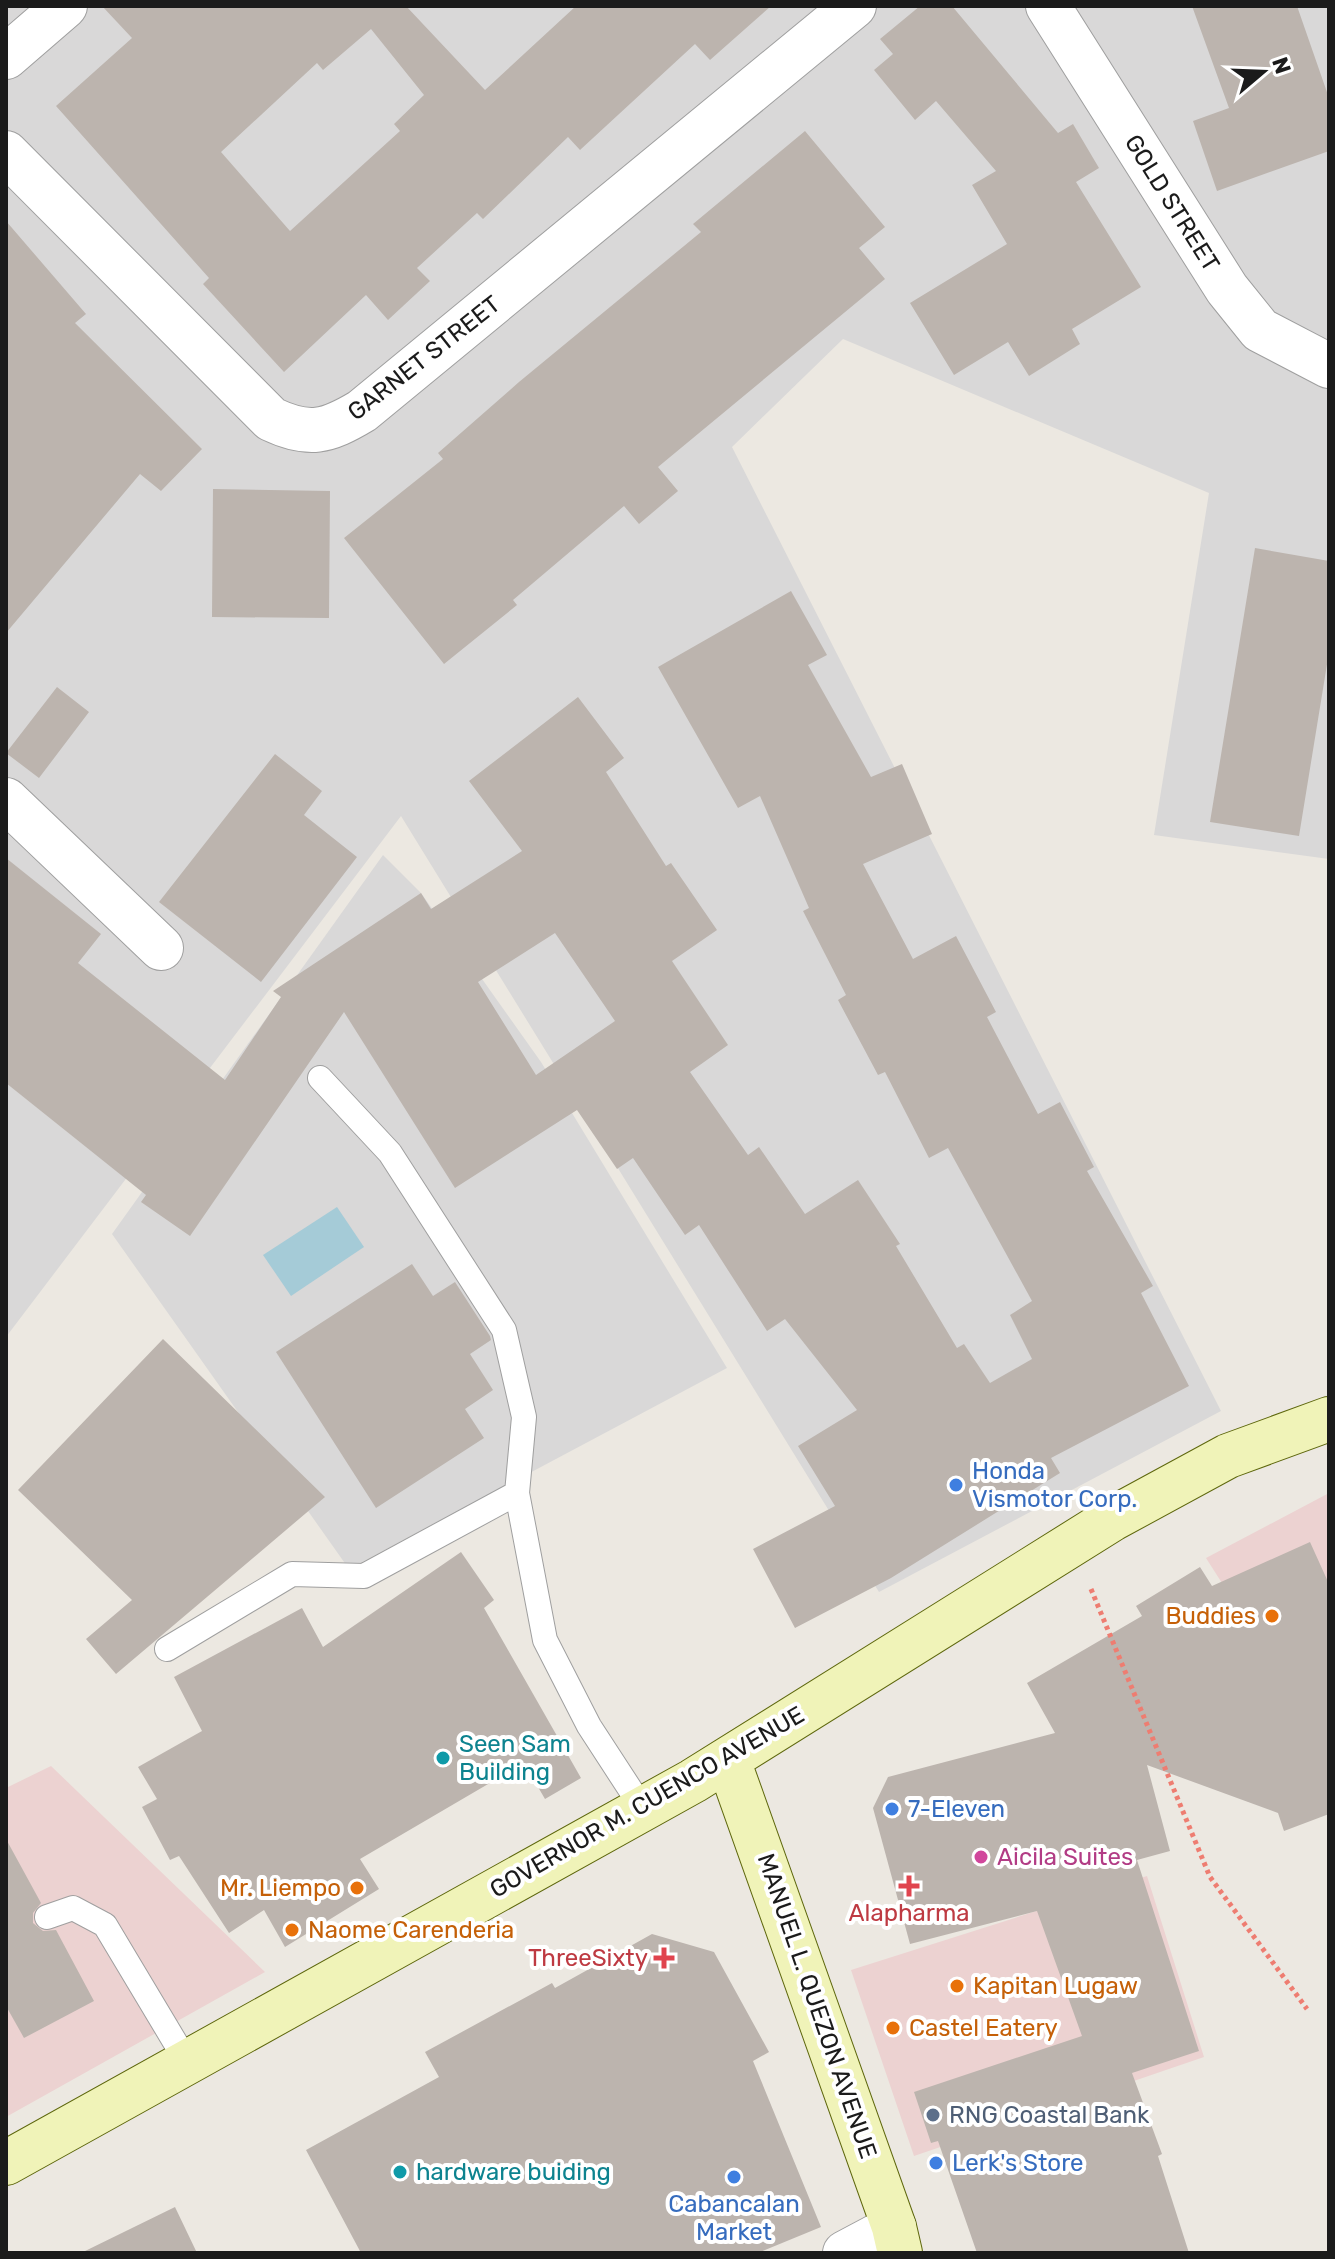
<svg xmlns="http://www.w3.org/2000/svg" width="1335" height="2259" viewBox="0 0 1335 2259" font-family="Rubik,sans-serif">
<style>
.residential{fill:#d9d8d8}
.commercial{fill:#ecd2d1}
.water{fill:#a5cbd7}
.building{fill:#bcb4ae;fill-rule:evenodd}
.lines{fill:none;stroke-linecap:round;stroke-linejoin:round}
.lane-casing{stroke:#9f9f9f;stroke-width:26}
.street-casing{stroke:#9f9f9f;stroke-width:46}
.secondary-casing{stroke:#5e670d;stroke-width:46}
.path{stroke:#ee7d71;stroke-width:5;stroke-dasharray:4 4;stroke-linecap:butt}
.lane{stroke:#fff;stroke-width:24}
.street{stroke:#fff;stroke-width:44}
.secondary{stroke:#f0f3b8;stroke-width:44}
.shop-dot{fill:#3f7fe0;stroke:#fff;stroke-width:3}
.food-dot{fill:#e8710a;stroke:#fff;stroke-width:3}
.culture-dot{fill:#0f9aa8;stroke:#fff;stroke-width:3}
.hotel-dot{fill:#d1479c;stroke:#fff;stroke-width:3}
.health-dot{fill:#e0444e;stroke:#fff;stroke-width:3}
.service-dot{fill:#5c6f8a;stroke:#fff;stroke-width:3}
.labels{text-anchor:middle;stroke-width:8;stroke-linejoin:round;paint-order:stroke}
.street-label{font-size:24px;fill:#1b1b1b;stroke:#fff}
.shop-label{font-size:24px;fill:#366cbe;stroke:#fff;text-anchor:start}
.food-label{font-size:24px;fill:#c56008;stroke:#fff;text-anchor:start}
.culture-label{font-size:24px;fill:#0d838f;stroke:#fff;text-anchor:start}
.hotel-label{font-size:24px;fill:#b23c85;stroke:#fff;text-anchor:start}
.health-label{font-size:24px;fill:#be3a42;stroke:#fff}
.service-label{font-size:24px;fill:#4e5e75;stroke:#fff;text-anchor:start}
</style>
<rect width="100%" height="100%" fill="#ece8e1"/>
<path class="residential" d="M6,6h1323v853l-175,-24 55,-342 -366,-154 -111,108 489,964 -342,181 -478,-776 -395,521z
M383,855l38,38 120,169 186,306 -378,201 -237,-335z"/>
<path class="commercial" d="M1329,1493v258l-123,-193z
M51,1766l214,206 -259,145v-329z
M1147,1876l57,181 -290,99 -63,-186z"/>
<path class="water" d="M337,1207l27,40 -73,49 -28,-41z"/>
<path class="building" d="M102,6h304l79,84 91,-84h195l-61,54 -15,-16 -115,106 -12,-13 -85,82 -6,-6 -60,55 13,13 -42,39 -22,-25 -82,77 -81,-88 6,-6 -153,-172 76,-68zM371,29l53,66 -30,29 6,7 -110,100 -69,-79 96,-89 6,7z
M920,6h32l106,127 15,-9 26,44 -23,14 65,105 -69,42 8,15 -51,32 -21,-34 -54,33 -44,-72 97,-59 -35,-59 24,-14 -60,-70 -21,19 -41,-50 19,-16 -13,-15z
M1192,6h105l32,92v53l-112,40 -24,-70 36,-13z
M805,131l80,96 -26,21 26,31 -227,188 20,24 -39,33 -15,-18 -111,94 4,5 -73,59 -100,-126 99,-79 -5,-6 81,-71 182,-150 -8,-8z
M6,221l80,93 -11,9 127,126 -41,42 -21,-17 -134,159z
M213,489l117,2 -1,127 -117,-1z
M1255,548l74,13v91l-30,184 -89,-14z
M791,591l36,64 -19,10 63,112 31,-13 30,70 -69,30 50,95 43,-23 40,76 -9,5 51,97 22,-12 34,65 -7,4 66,115 -12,7 48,93 -138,72 9,15 -169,105 -96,50 -42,-79 82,-43 -37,-60 59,-36 -72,-91 -18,12 -68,-106 -14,10 -52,-77 -16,11 -40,-59 -122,78 -111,-176 -154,224 -49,-34 5,-7 -140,-112v-225l95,76 -23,29 147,117 56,-83 -8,-6 148,-98 10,16 91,-58 -53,-70 109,-84 46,61 -18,14 60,94 5,-3 46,67 -45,31 56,84 -38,27 58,83 11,-8 46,67 53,-34 42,64 -4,2 61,102 7,-4 26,39 42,-24 -22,-44 22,-14 -84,-153 -19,10 -44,-86 -7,3 -40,-75 8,-5 -43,-84 6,-3 -49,-112 -22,12 -80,-141zM555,933l60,88 -79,54 -58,-93z
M57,687l32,25 -50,66 -33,-25z
M275,754l47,37 -18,24 53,42 -96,125 -102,-80z
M412,1264l21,32 22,-14 35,54 1,4 -21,14 23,36 -28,19 19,29 -108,70 -100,-156z
M163,1339l162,158 -209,177 -30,-35 46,-39 -114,-110z
M1310,1542l19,42v230l-45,17 -6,-18 -131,-48 23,86 -33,9 62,191 -67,22 30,81 -4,2 31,97h-212l-39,-112 -7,2 -17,-51 168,-56 -45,-125 -127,33 -37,-136 15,-31 167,-44 -28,-50 115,-67 -6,-10 64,-39 12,19z
M461,1552l33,48 -10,8 97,170 -36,21 -21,-36 -164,96 19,30 -94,58 -21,-37 -35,23 -50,-77 -9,4 -28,-53 15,-8 -19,-32 64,-36 -28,-54 128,-69 21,39z
M6,1839l35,64 -8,10v10l10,8 13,-1 38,71 -70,37 -18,-32z
M652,1934l62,18 55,100 -16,9 68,166 -63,26h-397l-55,-103 133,-73 -14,-25 127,-69 3,5z
M175,2207l22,46h-116z"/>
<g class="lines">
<g class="lane-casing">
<path id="lane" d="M320,1078l70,75 114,177 20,87 -7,76 28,147 44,86 54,83
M167,1649l125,-75 72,2 153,-83
M47,1917l26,-9 32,17 82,137"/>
</g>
<g class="street-casing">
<path id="street" d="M1048,6l179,283 33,41 69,36
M6,57l59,-51
M6,153l265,266c38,18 56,13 91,-8l492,-405
M6,800l155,148
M845,2253l49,-26"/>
</g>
<g class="secondary-casing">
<path id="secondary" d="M728,1760l166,467 6,26
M6,2163l687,-382 419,-262 116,-63 101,-37"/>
</g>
<path class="path" d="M1091,1589l119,288 97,132"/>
<use href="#lane" class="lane"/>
<use href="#street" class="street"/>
<use href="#secondary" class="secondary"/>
</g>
<g class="shop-dot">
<circle cx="956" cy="1485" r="8"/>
<circle cx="892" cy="1809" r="8"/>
<circle cx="936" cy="2163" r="8"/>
<circle cx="734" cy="2177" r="8"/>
</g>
<g class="food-dot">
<circle cx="1272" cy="1616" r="8"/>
<circle cx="357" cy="1888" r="8"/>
<circle cx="292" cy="1930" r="8"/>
<circle cx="957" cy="1986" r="8"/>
<circle cx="893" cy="2028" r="8"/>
</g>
<g class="culture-dot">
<circle cx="443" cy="1758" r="8"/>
<circle cx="400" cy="2172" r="8"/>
</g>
<circle class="hotel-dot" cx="981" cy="1857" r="8"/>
<g class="health-dot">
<path d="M905 1874h8v8h8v8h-8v8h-8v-8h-8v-8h8z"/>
<path d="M660 1946h8v8h8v8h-8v8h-8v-8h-8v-8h8z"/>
</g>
<circle class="service-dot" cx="933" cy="2115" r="8"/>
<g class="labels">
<g class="street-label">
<text transform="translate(1172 203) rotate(58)" y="8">GOLD STREET</text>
<text transform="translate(424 358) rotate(-38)" y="8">GARNET STREET</text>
<text transform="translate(647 1802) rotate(-30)" y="8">GOVERNOR M. CUENCO AVENUE</text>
<text transform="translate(817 2006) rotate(71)" y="8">MANUEL L. QUEZON AVENUE</text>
</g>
<g class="shop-label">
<text x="972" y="1479">Honda<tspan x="972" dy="28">Vismotor Corp.</tspan></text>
<text x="908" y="1817">7-Eleven</text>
<text x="952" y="2171">Lerk's Store</text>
<text x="734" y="2212" text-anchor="middle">Cabancalan<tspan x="734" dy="28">Market</tspan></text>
</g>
<g class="food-label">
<text x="1256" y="1624" text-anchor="end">Buddies</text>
<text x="341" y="1896" text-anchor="end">Mr. Liempo</text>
<text x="308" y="1938">Naome Carenderia</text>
<text x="973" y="1994">Kapitan Lugaw</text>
<text x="909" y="2036">Castel Eatery</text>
</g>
<g class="culture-label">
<text x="459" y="1752">Seen Sam<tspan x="459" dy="28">Building</tspan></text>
<text x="416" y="2180">hardware buiding</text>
</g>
<g class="hotel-label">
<text x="997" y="1865">Aicila Suites</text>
</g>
<g class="health-label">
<text x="909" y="1921">Alapharma</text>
<text x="648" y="1966" text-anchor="end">ThreeSixty</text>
</g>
<g class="service-label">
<text x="949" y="2123">RNG Coastal Bank</text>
</g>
</g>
<rect width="1335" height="2259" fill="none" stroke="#1b1b1b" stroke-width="16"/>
<g transform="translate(1263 72) rotate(71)" stroke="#ffffff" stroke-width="6" paint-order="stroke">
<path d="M0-6L14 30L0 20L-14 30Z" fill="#1b1b1b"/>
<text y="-12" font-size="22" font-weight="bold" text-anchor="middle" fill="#1b1b1b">N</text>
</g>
</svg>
